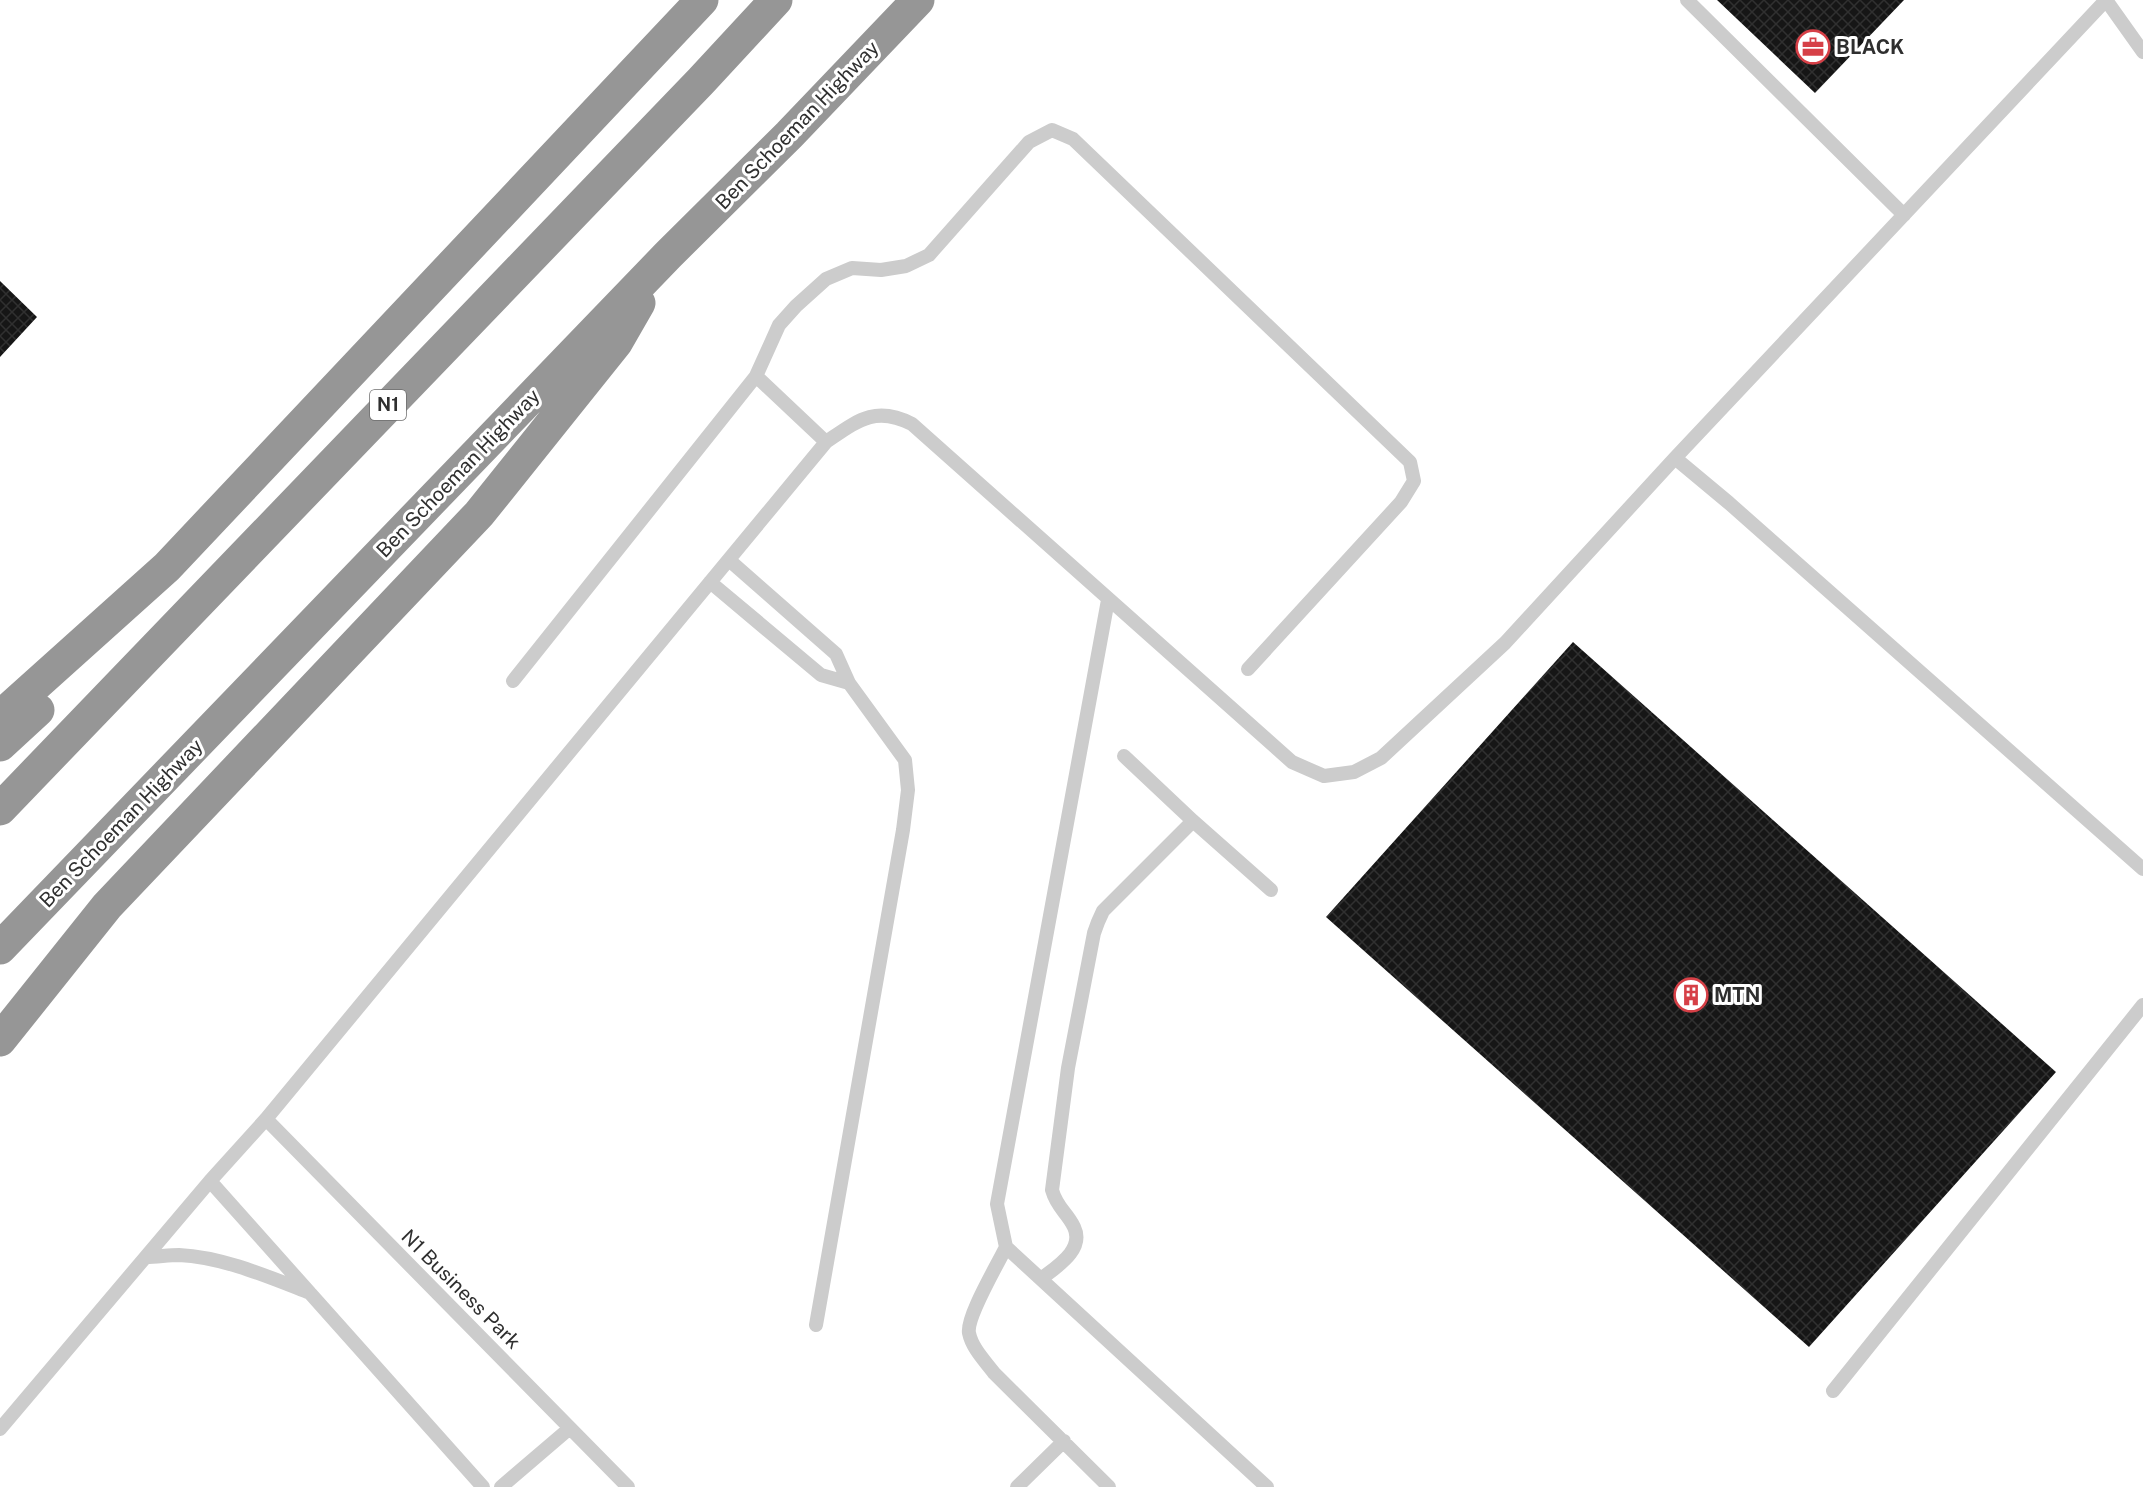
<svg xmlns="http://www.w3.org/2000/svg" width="2143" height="1487" viewBox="0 0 2143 1487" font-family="'Public Sans',sans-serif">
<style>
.building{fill:url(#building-cross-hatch)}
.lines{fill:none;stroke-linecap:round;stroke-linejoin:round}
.lane{stroke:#ccc;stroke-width:14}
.highway{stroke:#969696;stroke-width:33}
.labels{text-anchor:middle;stroke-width:6;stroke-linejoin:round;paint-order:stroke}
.shield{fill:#fff;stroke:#6d6d6d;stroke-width:1.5}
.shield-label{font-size:18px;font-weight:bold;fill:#2f2f2f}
.poi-label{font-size:20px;font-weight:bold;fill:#2f2f2f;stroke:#fff;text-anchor:start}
.street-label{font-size:20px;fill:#2f2f2f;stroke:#fff}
</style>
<defs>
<pattern id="building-cross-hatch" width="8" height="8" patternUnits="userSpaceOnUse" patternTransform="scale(1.5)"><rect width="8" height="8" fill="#161616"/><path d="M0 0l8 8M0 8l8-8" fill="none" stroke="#303030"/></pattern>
</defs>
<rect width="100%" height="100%" fill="#fff"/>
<path class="building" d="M1717,0h187l-89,93z
M0,281l37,36 -37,40z
M1573,642l483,430 -247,275 -483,-430z"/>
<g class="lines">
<path class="lane" d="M1687,0l217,215
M2106,0l37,52
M756,376l70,66
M1675,458l54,45 414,366
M729,560l107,94 13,29 56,77 3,30 -5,40 -87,495
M710,582l111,93 28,8
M1108,600l-111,604 9,43 261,240
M513,681l243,-305 23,-51 17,-19 30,-27 26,-11 29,2 25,-4 23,-11 100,-113 23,-12 21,9 337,323 4,19 -13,21 -153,167
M1124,756l69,65 78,69
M266,1119l362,368
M210,1181l273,306
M1006,1247c-8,17 -40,70 -37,86 3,15 16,28 25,40l115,114
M146,1257c11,0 22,-2 33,-2 44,2 90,22 131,38
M1041,1279c15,-12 44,-29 33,-52 -7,-15 -17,-19 -22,-37l16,-122 26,-135 4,-11 5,-11 90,-90
M1833,1391l310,-386
M0,1429l210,-248 56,-62 560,-677c31,-21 49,-37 86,-18l380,338 32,14 30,-4 27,-14 124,-115 170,-185 431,-458
M501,1487l69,-59
M1017,1487l47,-46"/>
<path class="highway" d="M0,717l167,-150 535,-567
M0,745l38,-35
M0,809l701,-728 75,-81
M0,948l668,-693 121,-120 129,-135
M0,1040l107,-134 372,-392 137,-171 23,-40"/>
</g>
<defs>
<g id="office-ring" transform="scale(1.725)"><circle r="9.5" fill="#fff" stroke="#d64047" stroke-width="1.5"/><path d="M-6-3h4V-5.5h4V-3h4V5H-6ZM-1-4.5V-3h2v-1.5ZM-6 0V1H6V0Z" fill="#d64047"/></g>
<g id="building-ring" transform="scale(1.725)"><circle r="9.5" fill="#fff" stroke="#d64047" stroke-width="1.5"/><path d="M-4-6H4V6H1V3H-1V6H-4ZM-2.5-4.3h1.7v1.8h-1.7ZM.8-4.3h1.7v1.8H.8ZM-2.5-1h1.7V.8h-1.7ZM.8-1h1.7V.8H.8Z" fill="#d64047"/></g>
</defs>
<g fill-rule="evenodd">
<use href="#office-ring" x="1813" y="47"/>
<use href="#building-ring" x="1691" y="995"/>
</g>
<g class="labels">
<rect class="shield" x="370" y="390" width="36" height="30" rx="4.5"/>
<g class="shield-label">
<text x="388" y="411">N1</text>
</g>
<g class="poi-label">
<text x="1836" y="54">BLACK</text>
<text x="1714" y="1002">MTN</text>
</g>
<g class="street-label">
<text transform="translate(797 125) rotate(-46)" y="7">Ben Schoeman Highway</text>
<text transform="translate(458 473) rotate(-46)" y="7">Ben Schoeman Highway</text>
<text transform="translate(121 823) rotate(-46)" y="7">Ben Schoeman Highway</text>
<text transform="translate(461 1289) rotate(45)" y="7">N1 Business Park</text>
</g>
</g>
</svg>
